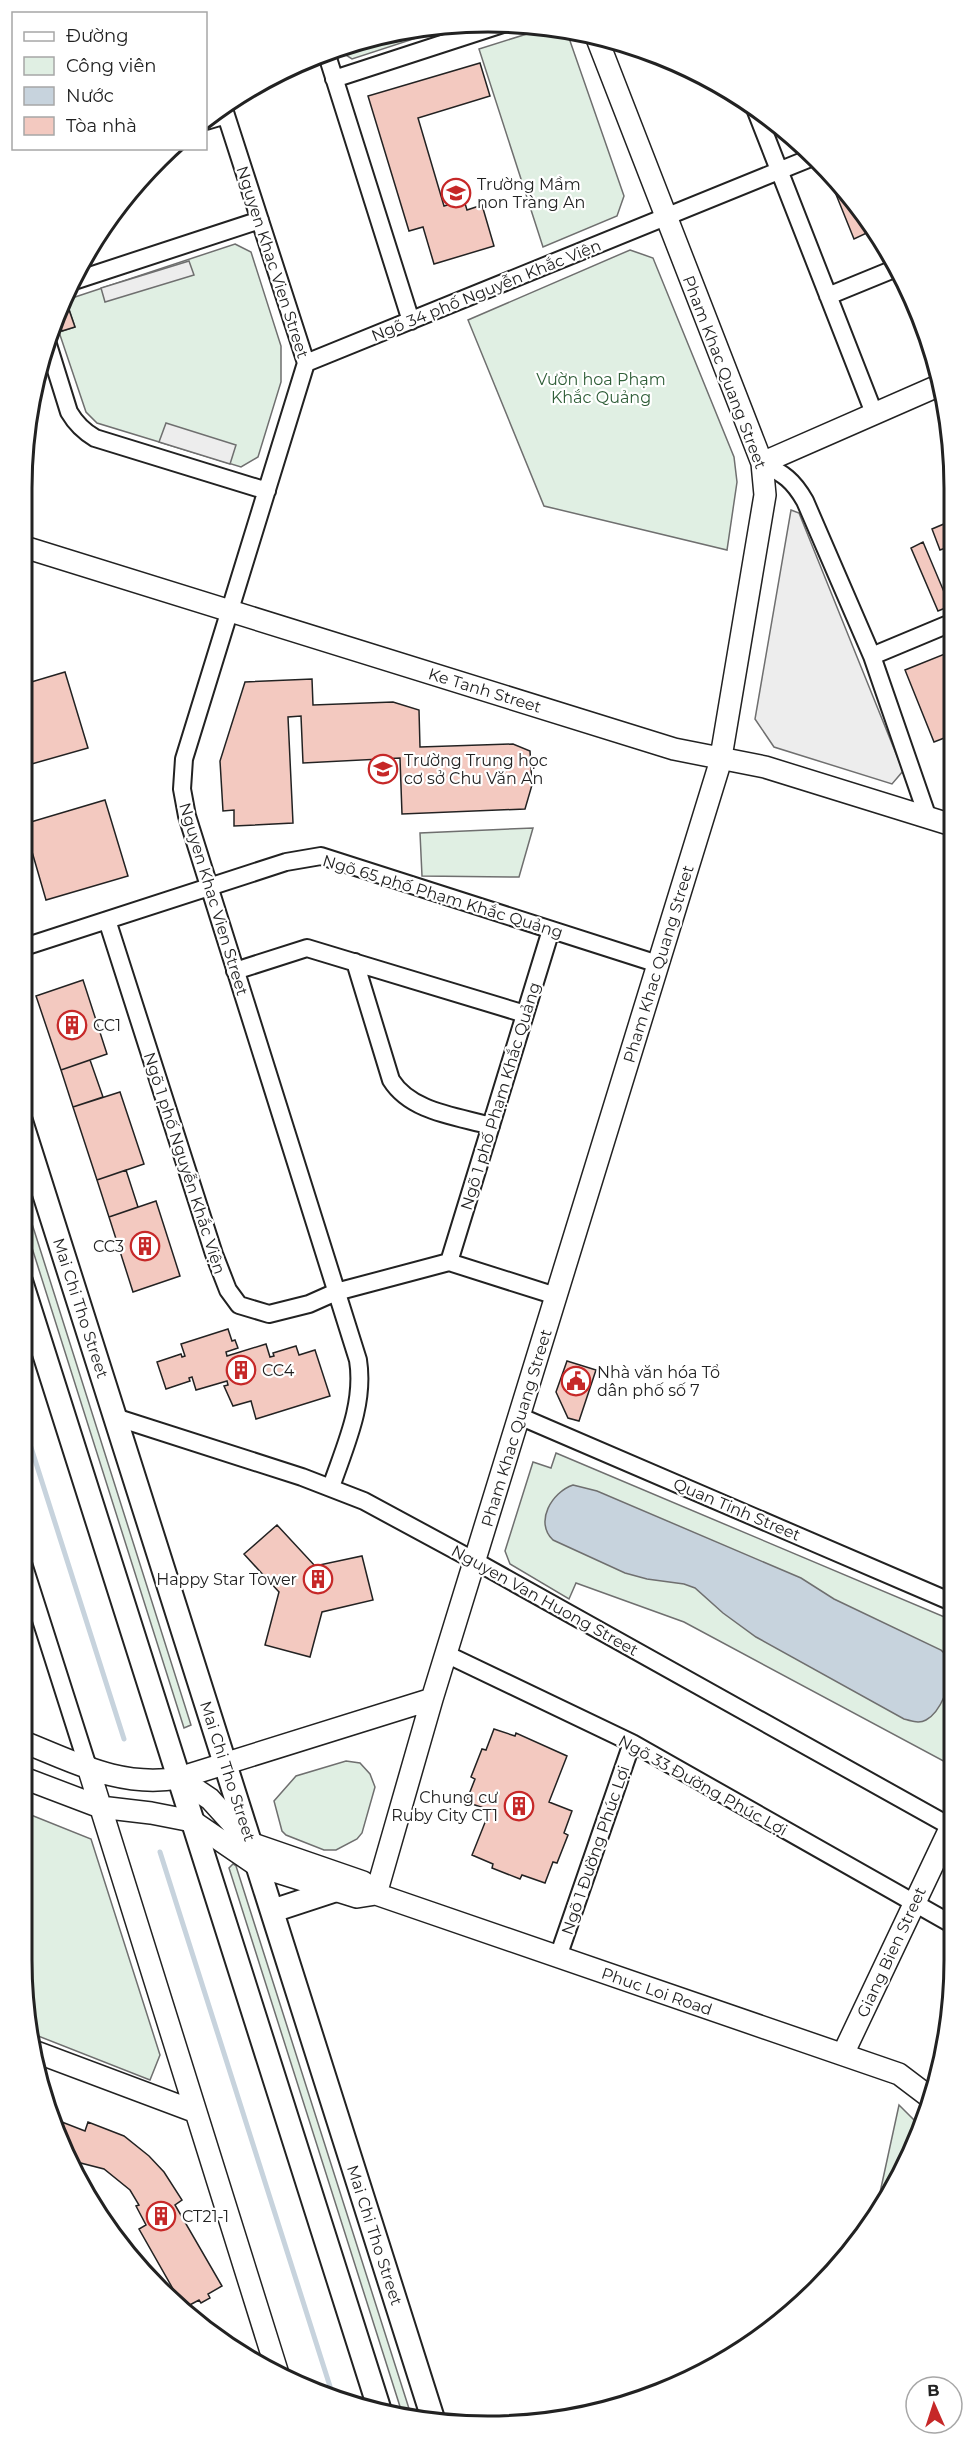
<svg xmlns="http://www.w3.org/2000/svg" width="976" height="2447" viewBox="0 0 976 2447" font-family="Montserrat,sans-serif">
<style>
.green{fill:#e0efe3;stroke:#6f6f6f;stroke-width:1.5}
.parking{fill:#ededed;stroke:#6f6f6f;stroke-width:1.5}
.water{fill:#c7d3dd;stroke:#6f6f6f;stroke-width:1.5}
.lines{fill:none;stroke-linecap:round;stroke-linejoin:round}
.stream{stroke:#c7d3dd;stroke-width:5}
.building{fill:#f3c9c0;stroke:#222;stroke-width:1.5}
.minor-casing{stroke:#222;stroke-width:20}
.tertiary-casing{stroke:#222;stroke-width:24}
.secondary-casing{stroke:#222;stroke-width:26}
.minor{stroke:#fff;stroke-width:16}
.tertiary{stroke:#fff;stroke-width:21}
.secondary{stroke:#fff;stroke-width:22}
.labels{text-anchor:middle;stroke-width:4.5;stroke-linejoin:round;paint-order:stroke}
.poi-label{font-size:16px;fill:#222;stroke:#fff;text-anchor:start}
.street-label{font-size:16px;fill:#222;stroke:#fff}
.park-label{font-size:16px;fill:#2f5e38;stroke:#fff}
.rim{fill:none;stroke:#222;stroke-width:3}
</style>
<rect width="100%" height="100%" fill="#fff"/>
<path class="green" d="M440,25l-2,6 -86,28 -11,-7 -2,-4 28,-11z
M546,28l23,10 55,158 -7,20 -74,31 -64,-198z
M235,244l16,8 30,94v36l-23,75 -17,10 -144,-44 -11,-11 -27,-80 16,-5 -9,-27z
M630,250l23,8 81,199 3,25 -10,68 -183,-44 -76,-186z
M533,828l-14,49 -97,-1 -2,-43z
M21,1189l170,536 -7,3 -163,-515z
M556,1453l398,168v133l-5,10 -265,-142 -108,-39 -7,16 -59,-35 -5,-13 28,-89 18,6z
M346,1761l14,2 10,11 5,13 -13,46 -5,6 -21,11h-12l-38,-15 -4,-4 -8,-30 22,-25z
M21,1811l70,28 69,216 -10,25 -117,-46 -12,-75z
M233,1864l3,2 176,552 -9,-2 -174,-548z
M899,2105l22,22 -45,84z"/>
<path class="parking" d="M189,261l5,14 -89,27 -4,-14z
M166,423l70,22 -6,19 -71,-22z
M791,510l8,3 104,258 -11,13 -118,-37 -19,-28z"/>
<path class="water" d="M573,1485l24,6 204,87 33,21 107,51c5,5 9,9 10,16 1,16 -10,46 -25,54 -7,4 -15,1 -22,-1l-148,-82 -33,-24 -28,-25 -11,-4 -37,-5 -22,-6 -72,-33c-19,-18 -1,-48 20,-55z"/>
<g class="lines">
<path class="stream" d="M21,1416l103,323
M160,1852l174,547"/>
</g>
<path class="building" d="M480,63l10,33 -72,22 26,88 20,-6 3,10 15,-5 12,41 -60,18 -11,-37 -14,4 -41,-135z
M844,188l27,43 -17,8 -19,-47z
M67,304l8,23 -13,4 -6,-16 4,-9z
M951,521v25l-11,4 -8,-21z
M923,542l27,64 -12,5 -27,-63z
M952,651v84l-18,7 -29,-72z
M65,672l23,76 -67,19v-82z
M312,679l1,26 80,-3 26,8 1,37 93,-3 17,7 2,34 -7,24 -123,5 -2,-56 -97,5 -2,-47 -13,1 5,106 -59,3v-16l-11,1 -3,-50 25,-79z
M105,800l23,76 -82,24 -22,-76z
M83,980l24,74 -46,16 -25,-74z
M90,1060l13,37 -30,10 -12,-37z
M120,1092l24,72 -47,16 -24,-73z
M126,1170l12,37 -29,10 -12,-37z
M156,1201l24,75 -47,16 -24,-75z
M228,1329l4,12 3,-1 3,8 -12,4 1,4 39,-12 4,13 4,-1 -1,-3 23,-7 3,9 16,-5 15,46 -74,23 -5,-18 -18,5 -9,-20 4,-1 -1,-4 -31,9 -4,-13 -3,1 1,3 -24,8 -9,-27 24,-8 1,3 3,-1 -4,-12z
M567,1361l29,9 -17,51 -11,-3 -12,-26z
M277,1525l38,41 47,-10 11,44 -51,12 -12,45 -45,-12 14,-53 -35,-38z
M494,1729l21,7 1,-3 51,23 -18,46 23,9 -8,22 4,2 -11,28 -4,-1 -8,21 -23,-8 -2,4 -28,-11 1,-4 -21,-9 18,-45 -24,-8 9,-23 -4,-2 11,-28 4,1z
M49,2117l36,14 3,-9 36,14 25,20 15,16 18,28 -7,5 47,81 -14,8 2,4 -9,5 -2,-3 -13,7 -5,-4 -42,-74 7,-4 -10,-19 3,-1 -9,-15 -26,-21 -35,-9z"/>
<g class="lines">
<g class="minor-casing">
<path id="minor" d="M326,52l85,269
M334,79l169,-55
M223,106l83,257 -122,396 -2,30 5,27 171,544c7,44 -13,86 -27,127
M754,106l120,307
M206,121l20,-6
M71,282l189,-62
M828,296l66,-27
M46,338l23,74c7,12 14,19 26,26l172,53
M306,363l507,-206
M762,463c22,11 31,17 43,38l67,155 56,162
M872,656l79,-33
M107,920l107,334 14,36 11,15 30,9 40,-10 27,-12 113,-30
M551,930l-102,332 107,34
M21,948l265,-86 35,-6 337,108
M355,962l36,118c20,32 65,36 100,46
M235,971l72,-23 218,66
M519,1416l435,187
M115,1417l187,60 62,24 111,60 480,268
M21,1557l67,210
M446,1654l186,89 323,183
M558,1957l74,-214"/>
</g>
<g class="tertiary-casing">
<path id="tertiary" d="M762,463l178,-78
M21,546l653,203 91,18 187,58
M21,1741c54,21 98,47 158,37l253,-79
M88,1767l190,607
M21,1777l79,30 51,6 41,8 66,45 99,31 19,-3
M179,1778l31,21 40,44 113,39 13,12 523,180 33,25
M376,1894l56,-195 288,-936 45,-268 -3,-32 -166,-427
M36,2052l160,60
M843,2054l112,-236"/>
</g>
<g class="secondary-casing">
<path id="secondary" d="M21,1121l413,1301
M21,1281l359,1130
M272,1911l64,-21"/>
</g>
<use href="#minor" class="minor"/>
<use href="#tertiary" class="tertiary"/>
<use href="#secondary" class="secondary"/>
</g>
<defs>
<g id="school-ring" transform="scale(1.5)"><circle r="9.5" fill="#fff" stroke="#c62828" stroke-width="1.5"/><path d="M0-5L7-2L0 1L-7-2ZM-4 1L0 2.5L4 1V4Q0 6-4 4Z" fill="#c62828"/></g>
<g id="building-ring" transform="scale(1.5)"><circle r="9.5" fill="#fff" stroke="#c62828" stroke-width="1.5"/><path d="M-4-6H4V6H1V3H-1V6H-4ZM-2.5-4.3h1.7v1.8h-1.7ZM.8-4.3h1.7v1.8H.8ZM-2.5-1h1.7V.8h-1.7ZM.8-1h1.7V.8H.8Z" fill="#c62828"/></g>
<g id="civic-ring" transform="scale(1.5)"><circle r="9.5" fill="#fff" stroke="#c62828" stroke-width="1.5"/><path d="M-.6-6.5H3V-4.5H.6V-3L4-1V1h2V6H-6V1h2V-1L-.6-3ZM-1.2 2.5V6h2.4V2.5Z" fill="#c62828"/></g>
</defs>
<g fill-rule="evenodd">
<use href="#school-ring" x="456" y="193"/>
<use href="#school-ring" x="383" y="769"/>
<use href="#building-ring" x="72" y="1025"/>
<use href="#building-ring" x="145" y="1246"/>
<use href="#building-ring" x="241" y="1370"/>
<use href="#civic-ring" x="576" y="1381"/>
<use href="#building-ring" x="318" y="1579"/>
<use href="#building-ring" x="519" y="1806"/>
<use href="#building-ring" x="161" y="2216"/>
</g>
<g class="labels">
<g class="poi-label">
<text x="477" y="190">Trường Mầm<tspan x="477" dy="18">non Tràng An</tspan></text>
<text x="404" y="766">Trường Trung học<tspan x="404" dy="18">cơ sở Chu Văn An</tspan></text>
<text x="93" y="1031">CC1</text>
<text x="124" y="1252" text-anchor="end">CC3</text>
<text x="262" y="1376">CC4</text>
<text x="597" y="1378">Nhà văn hóa Tổ<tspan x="597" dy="18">dân phố số 7</tspan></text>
<text x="297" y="1585" text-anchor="end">Happy Star Tower</text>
<text x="498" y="1803" text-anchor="end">Chung cư<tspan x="498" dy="18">Ruby City CT1</tspan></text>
<text x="182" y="2222">CT21-1</text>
</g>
<g class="street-label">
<text transform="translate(273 262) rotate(72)" y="6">Nguyen Khac Vien Street</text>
<text transform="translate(486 290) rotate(-22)" y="6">Ngõ 34 phố Nguyễn Khắc Viện</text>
<text transform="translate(725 372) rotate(69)" y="6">Pham Khac Quang Street</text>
<text transform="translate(485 690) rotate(17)" y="6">Ke Tanh Street</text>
<text transform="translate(443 896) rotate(17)" y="6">Ngõ 65 phố Phạm Khắc Quảng</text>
<text transform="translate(214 899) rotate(73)" y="6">Nguyen Khac Vien Street</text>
<text transform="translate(658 964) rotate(-73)" y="6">Pham Khac Quang Street</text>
<text transform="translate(500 1096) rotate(-73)" y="6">Ngõ 1 phố Phạm Khắc Quảng</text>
<text transform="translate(185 1163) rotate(72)" y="6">Ngõ 1 phố Nguyễn Khắc Viện</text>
<text transform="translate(81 1308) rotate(72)" y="6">Mai Chi Tho Street</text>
<text transform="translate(516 1428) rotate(-73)" y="6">Pham Khac Quang Street</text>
<text transform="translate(737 1509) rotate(23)" y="6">Quan Tinh Street</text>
<text transform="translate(545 1600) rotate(29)" y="6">Nguyen Van Huong Street</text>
<text transform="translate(228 1771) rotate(72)" y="6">Mai Chi Tho Street</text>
<text transform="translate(703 1785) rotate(29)" y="6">Ngõ 33 Đường Phúc Lợi</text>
<text transform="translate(595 1850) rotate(-71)" y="6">Ngõ 1 Đường Phúc Lợi</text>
<text transform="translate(891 1952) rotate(-65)" y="6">Giang Bien Street</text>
<text transform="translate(657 1991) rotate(19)" y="6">Phuc Loi Road</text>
<text transform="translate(375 2235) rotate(72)" y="6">Mai Chi Tho Street</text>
</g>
<g class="park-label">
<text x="601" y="385">Vườn hoa Phạm<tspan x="601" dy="18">Khắc Quảng</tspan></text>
</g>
</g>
<path d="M0 0H976V2447H0ZM488 32H488A456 456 0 0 1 944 488V1960A456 456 0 0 1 488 2416H488A456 456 0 0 1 32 1960V488A456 456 0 0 1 488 32Z" fill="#fff" fill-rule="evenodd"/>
<path class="rim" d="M488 32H488A456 456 0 0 1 944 488V1960A456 456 0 0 1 488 2416H488A456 456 0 0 1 32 1960V488A456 456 0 0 1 488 32Z"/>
<rect x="12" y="12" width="195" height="138" fill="#ffffff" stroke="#a7a7a7" stroke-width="1.5"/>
<rect x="24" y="32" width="30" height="9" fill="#ffffff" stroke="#a7a7a7" stroke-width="1.5"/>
<text x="66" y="42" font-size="18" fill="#222222">Đường</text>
<rect x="24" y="57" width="30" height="18" fill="#e0efe3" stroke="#a7a7a7" stroke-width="1.5"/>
<text x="66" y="72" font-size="18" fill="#222222">Công viên</text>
<rect x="24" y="87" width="30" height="18" fill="#c7d3dd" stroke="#a7a7a7" stroke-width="1.5"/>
<text x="66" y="102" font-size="18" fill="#222222">Nước</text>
<rect x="24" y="117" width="30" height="18" fill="#f3c9c0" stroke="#a7a7a7" stroke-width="1.5"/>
<text x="66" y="132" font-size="18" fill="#222222">Tòa nhà</text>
<g transform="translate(934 2405) rotate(357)"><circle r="28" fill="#ffffff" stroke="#a7a7a7" stroke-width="1.5"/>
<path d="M0-4.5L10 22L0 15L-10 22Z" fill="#c62828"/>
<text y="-9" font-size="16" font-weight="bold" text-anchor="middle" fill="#222222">B</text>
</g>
</svg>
